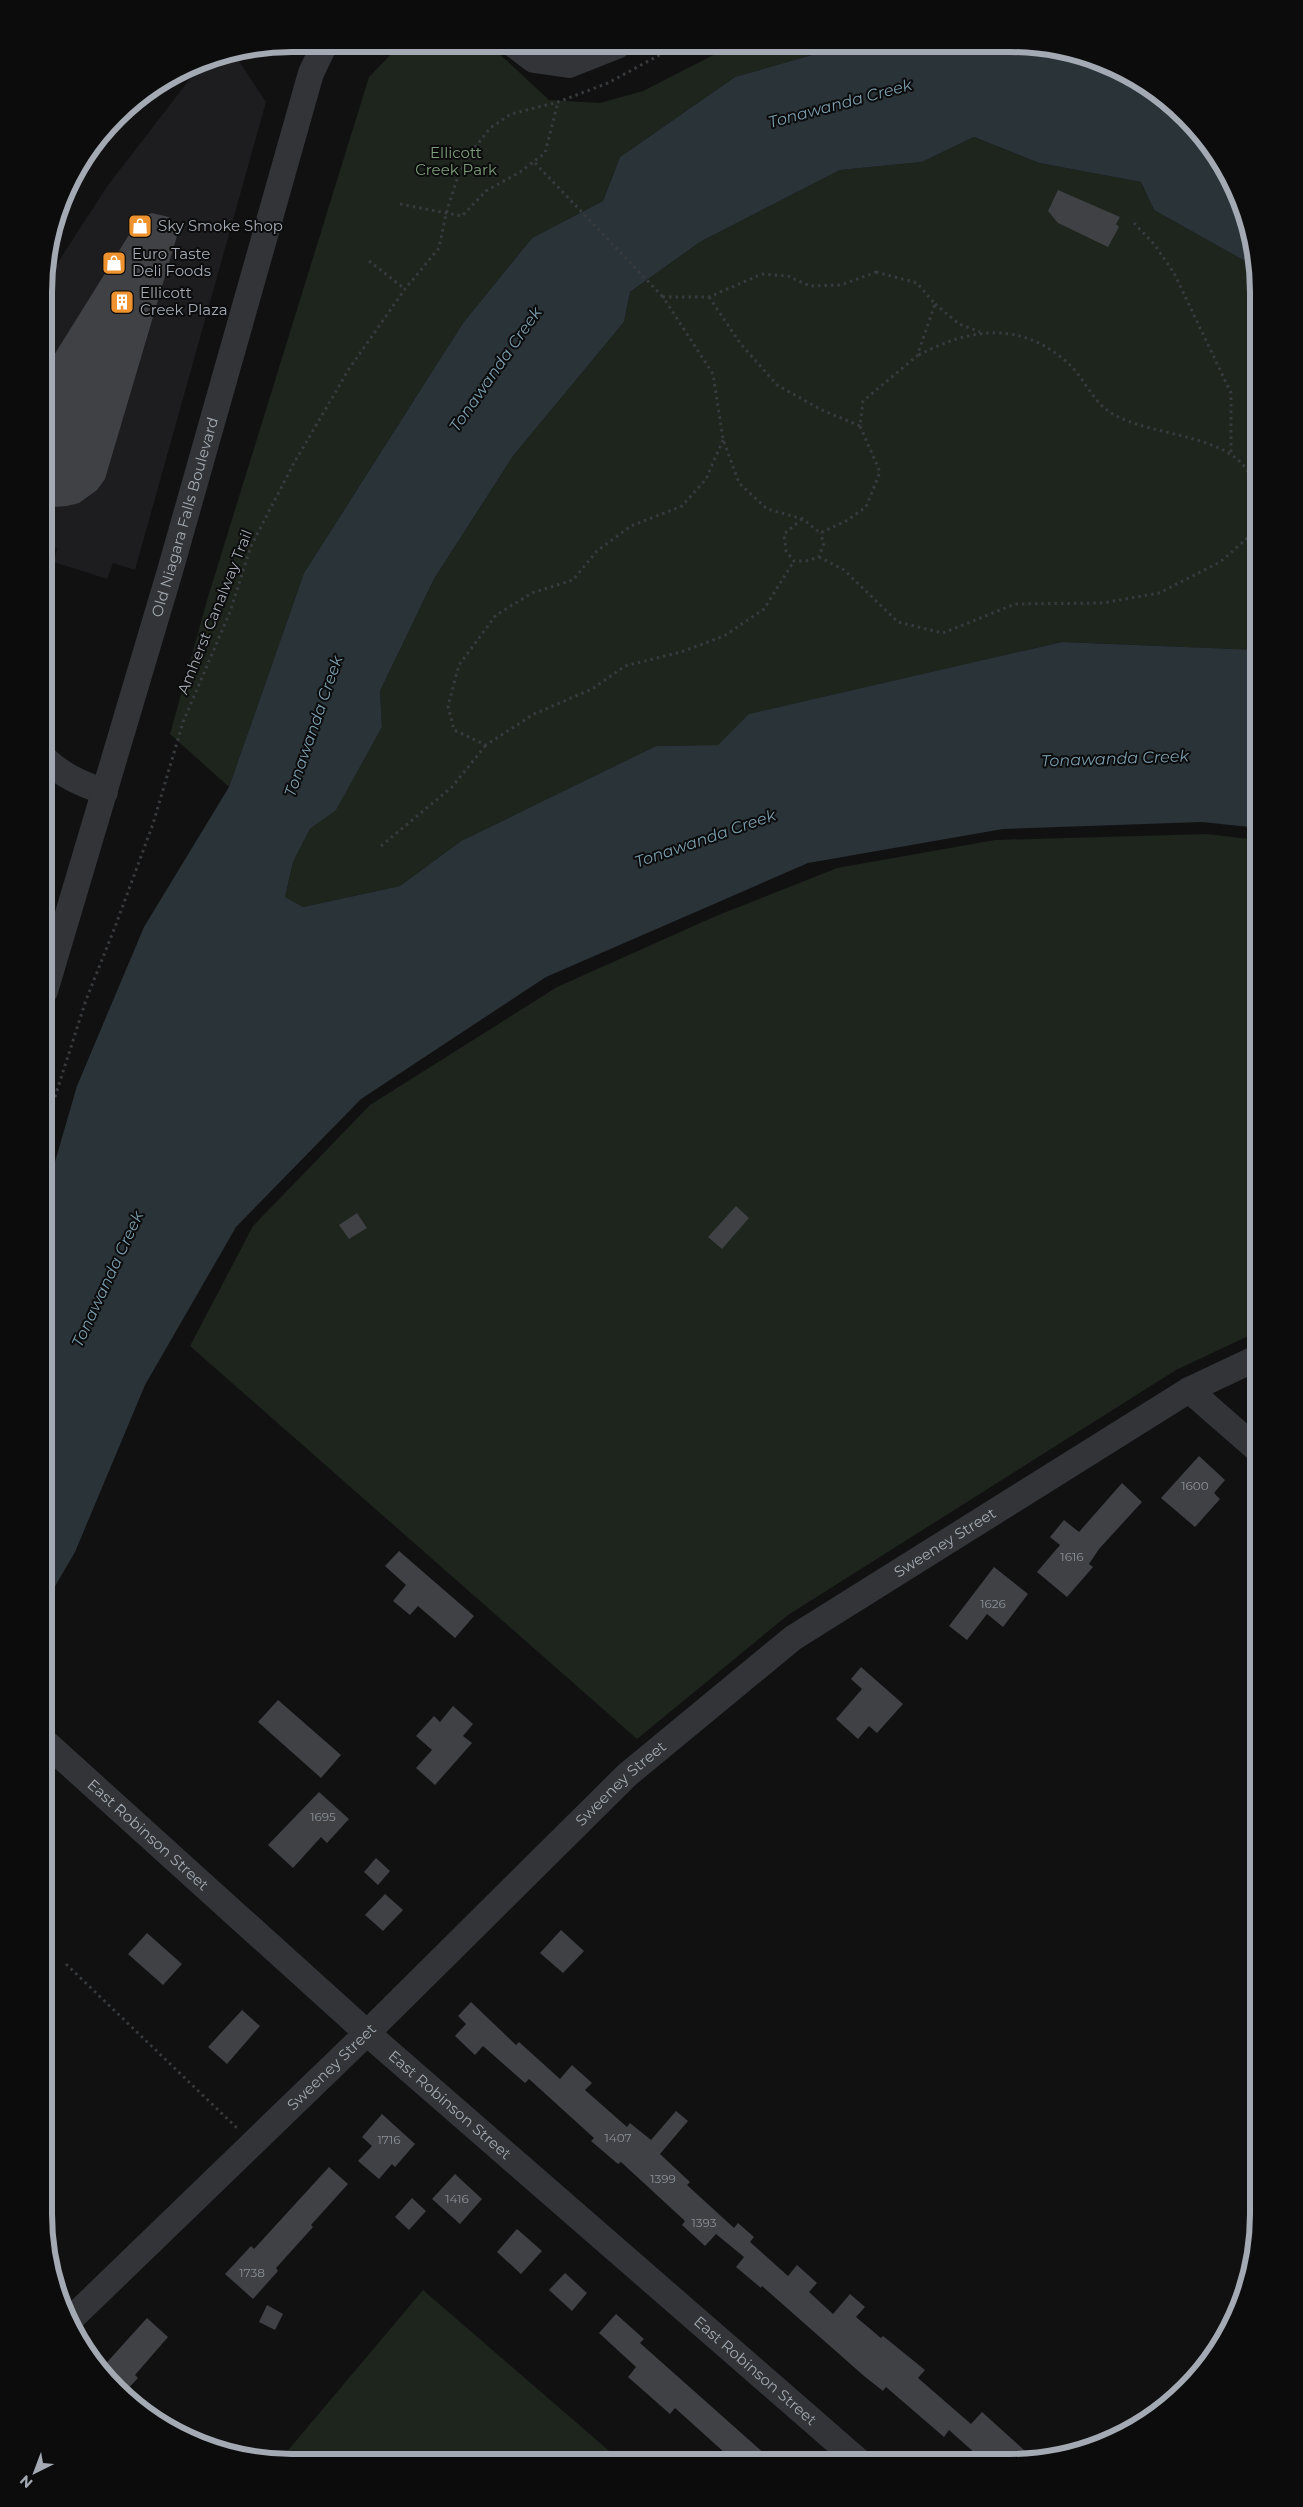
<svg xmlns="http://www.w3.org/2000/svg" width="1303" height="2507" viewBox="0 0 1303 2507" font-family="Montserrat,sans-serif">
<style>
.built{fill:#1d1d1f}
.green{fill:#1d251d}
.water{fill:#2a3338}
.building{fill:#404145}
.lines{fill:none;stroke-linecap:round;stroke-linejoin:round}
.path{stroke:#383b3e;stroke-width:3;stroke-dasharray:2.5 4;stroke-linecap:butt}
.minor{stroke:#323437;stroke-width:26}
.labels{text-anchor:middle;stroke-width:4;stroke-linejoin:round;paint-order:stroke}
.number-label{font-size:12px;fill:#8a9098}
.park-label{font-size:15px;fill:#7d9e7a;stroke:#0c0c0d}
.poi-label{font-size:15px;fill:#a3aab3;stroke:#0c0c0d;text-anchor:start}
.street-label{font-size:15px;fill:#a3aab3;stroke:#0c0c0d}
.water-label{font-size:16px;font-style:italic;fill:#7a9dae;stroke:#0c0c0d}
.rim{fill:none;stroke:#a3aab3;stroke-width:6}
</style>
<rect width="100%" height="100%" fill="#111112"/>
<path class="built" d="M235,55l31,47 -131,468 -22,-7 -6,16 -53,-17 3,-14 -11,-4v-263l62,-96 96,-124z"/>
<path class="green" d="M401,44l89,1 59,55 51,3 43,-12 88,-45 109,1 -105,30 -115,80 -17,44 -71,37 -69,85 -159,250 -75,214 -59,-53 38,-137 161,-520z
M974,137l65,26 102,19 13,28 98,55 3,4 4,23v358l-197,-8 -312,72 -32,31 -62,1 -195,95 -61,45 -97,21 -18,-10 8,-35 17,-33 26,-20 46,-82 -2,-36 54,-112 79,-123 111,-134 6,-30 70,-50 140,-72 82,-8z
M1206,834l53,6v491l-83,39 -388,245 -151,124 -447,-393 63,-120 117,-121 187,-118 159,-71 121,-48 158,-28z
M423,2290l199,172 -343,-1z"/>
<path class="water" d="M840,47l191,1 59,11 30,10 54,36 43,49 29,59 9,56 -3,-4 -98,-55 -13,-28 -102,-19 -65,-26 -52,25 -82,8 -140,72 -70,50 -6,30 -111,134 -79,123 -54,112 2,36 -46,83 -26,19 -17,33 -8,35 18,10 97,-21 61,-45 195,-95 62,-1 31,-31 313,-72 197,8v178l-57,-6 -199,7 -195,34 -262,114 -185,122 -125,128 -91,158 -70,167 -31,53 1,-409 32,-110 67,-159 85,-140 75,-214 159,-250 69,-85 71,-37 17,-44 115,-80z"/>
<path class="building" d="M1058,190l62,27 -4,7 3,3 -11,20 -50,-24 -10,-12z
M152,213l17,4 8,19 -72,243 -8,11 -18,13 -12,3 -13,1 -8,-3v-136l91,-146 7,-6z
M736,1206l13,12 -27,31 -14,-12z
M357,1213l10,15 -18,11 -10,-14z
M1199,1456l26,24 -11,13 6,6 -25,28 -34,-29z
M1122,1483l20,19 -43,47 -10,15 4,3 -26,30 -30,-25 23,-27 -10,-8 14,-17 15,12z
M399,1551l75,65 -19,22 -37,-32 -8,9 -17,-14 13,-16 -21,-19z
M994,1567l34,27 -25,33 -16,-13 -20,26 -18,-14z
M861,1667l42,37 -26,29 -8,-7 -11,13 -22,-20 26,-30 -11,-10z
M278,1700l63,55 -20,23 -63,-56z
M453,1706l20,18 -10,12 9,7 -37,42 -19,-17 16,-18 -16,-14 18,-20 6,6z
M319,1792l30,27 -22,24 -6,-6 -28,31 -25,-23z
M376,1858l14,13 -12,14 -14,-13z
M385,1894l18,16 -20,21 -18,-16z
M561,1930l23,21 -21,22 -23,-20z
M147,1933l35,31 -19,21 -35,-31z
M471,2002l45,43 3,-3 41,37 12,-14 20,18 -7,7 42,37 3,-4 21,17 25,-29 12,10 -28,33 30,28 -3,3 47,43 4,-5 16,14 -4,5 38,34 9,-11 20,18 -8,9 24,22 17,-20 15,13 -9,10 25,21 2,-2 42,34 -7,8 53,46 11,-12 52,47 -23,4h-25l-37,-33 -5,7 -58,-50 -3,4 -19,-15 -102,-90 -1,2 -25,-21 8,-10 -28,-23 -11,12 -23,-21 3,-4 -64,-59 -3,2 -27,-23 3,-3 -65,-59 -4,4 -42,-37 -8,9 -20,-19 11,-12 -8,-8z
M242,2010l18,16 -33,38 -19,-17z
M382,2114l33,30 -20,23 -3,-3 -13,15 -21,-18 14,-15 -10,-9z
M329,2167l19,17 -37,41 2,2 -37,41 2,3 -25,28 -28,-25 26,-28 3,3z
M455,2174l27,25 -22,25 -28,-25z
M412,2198l14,13 -17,19 -14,-13z
M517,2229l25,22 -21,23 -24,-22z
M565,2273l22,20 -15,18 -23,-21z
M267,2305l16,9 -8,16 -16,-8z
M616,2314l28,25 -4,4 135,120 -40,-1 -60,-54 -5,6 -42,-37 8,-10 -37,-34z
M147,2318l21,19 -33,38 3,3 -16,17 -22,-25z"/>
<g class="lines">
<path class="path" d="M535,163l128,134
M400,204l62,12 24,-25 34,-19 25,-19 13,-51
M1134,223l20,21 20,29 57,120v60
M369,261l36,28
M876,272l41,11 18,21 -18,52 -54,45 -3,25 20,46 -14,35 -20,14 -26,12 -17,-14 -36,-10 -28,-26 -16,-44 -10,-65 -50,-77h46l53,-23 26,2 22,10 31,-1z
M709,297l31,46 37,42 45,25 38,16
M935,304l24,20 21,8
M723,440l-17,39 -24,27 -51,20 -34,25 -24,29 -41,13 -36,22 -37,50 -11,41 6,24 32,15 48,-31 58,-25 33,-23 56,-14 43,-16 40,-27 30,-48
M802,519l-18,15 2,17 8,10h12l13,-4 5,-14 -4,-10
M1251,535l8,7
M819,557l25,13 54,52 45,11 72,-29 88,-1 56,-10 61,-31 31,-27c1,-13 4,-26 4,-38 -1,-68 -108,-56 -148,-87 -15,-11 -23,-31 -36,-44 -48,-46 -100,-39 -154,-10
M381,846l71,-59 34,-42
M45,1128l41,-128 29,-73 38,-103 30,-102 47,-110 21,-66 43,-83 55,-94 56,-80 34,-41 7,-34 12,-38 15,-26 17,-22 21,-14 47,-12 50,-19 68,-37
M66,1964l172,165"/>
<g class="minor">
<path d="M514,45l20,15 35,5 48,-19"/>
<path d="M45,759c18,17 37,25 60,33"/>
<path id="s1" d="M45,991l125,-420 141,-498 14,-29"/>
<path d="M1189,1390l70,61"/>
<path id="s2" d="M44,1741l323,292 494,430"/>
<path id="s3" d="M70,2320l297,-287 260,-258 166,-137 396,-248 70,-33"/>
</g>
</g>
<defs>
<g id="shop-square" transform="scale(1.25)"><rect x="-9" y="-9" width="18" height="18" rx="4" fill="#ed922e" stroke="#0c0c0d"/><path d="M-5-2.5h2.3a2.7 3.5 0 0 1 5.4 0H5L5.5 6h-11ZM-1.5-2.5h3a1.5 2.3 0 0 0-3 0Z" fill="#fff"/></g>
<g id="building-square" transform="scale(1.25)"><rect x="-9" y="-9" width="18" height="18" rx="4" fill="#ed922e" stroke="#0c0c0d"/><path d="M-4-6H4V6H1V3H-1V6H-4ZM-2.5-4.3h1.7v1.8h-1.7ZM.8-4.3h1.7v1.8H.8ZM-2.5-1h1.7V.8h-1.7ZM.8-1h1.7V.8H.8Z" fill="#fff"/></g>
</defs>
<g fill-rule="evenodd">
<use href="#shop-square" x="140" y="226"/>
<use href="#shop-square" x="114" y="263"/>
<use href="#building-square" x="122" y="302"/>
</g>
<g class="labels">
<g class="number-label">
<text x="1195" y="1490">1600</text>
<text x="1072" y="1561">1616</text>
<text x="993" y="1608">1626</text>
<text x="323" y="1821">1695</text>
<text x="618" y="2142">1407</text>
<text x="389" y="2144">1716</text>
<text x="663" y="2183">1399</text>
<text x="457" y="2203">1416</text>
<text x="704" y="2227">1393</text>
<text x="252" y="2277">1738</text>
</g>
<g class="park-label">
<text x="456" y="158">Ellicott<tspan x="456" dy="17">Creek Park</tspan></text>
</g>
<g class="poi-label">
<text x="158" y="231">Sky Smoke Shop</text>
<text x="132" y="259">Euro Taste<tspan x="132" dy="17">Deli Foods</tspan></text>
<text x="140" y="298">Ellicott<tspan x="140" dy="17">Creek Plaza</tspan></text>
</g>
<g class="street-label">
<text dy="5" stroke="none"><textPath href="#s1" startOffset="494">Old Niagara Falls Boulevard</textPath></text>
<text transform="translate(215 612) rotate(-68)" y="5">Amherst Canalway Trail</text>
<text dy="5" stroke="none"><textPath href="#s3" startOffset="1174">Sweeney Street</textPath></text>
<text dy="5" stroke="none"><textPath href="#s3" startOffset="769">Sweeney Street</textPath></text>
<text dy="5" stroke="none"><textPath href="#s2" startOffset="140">East Robinson Street</textPath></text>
<text dy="5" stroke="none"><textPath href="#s3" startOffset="364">Sweeney Street</textPath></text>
<text dy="5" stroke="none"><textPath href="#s2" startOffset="545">East Robinson Street</textPath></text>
<text dy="5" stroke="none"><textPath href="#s2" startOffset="950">East Robinson Street</textPath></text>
</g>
<g class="water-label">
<text transform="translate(840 103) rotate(-15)" y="6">Tonawanda Creek</text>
<text transform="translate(495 369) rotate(-55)" y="6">Tonawanda Creek</text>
<text transform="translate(313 726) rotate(-71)" y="6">Tonawanda Creek</text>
<text transform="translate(1115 758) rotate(-2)" y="6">Tonawanda Creek</text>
<text transform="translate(705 838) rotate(-19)" y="6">Tonawanda Creek</text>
<text transform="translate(107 1279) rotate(-65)" y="6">Tonawanda Creek</text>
</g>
</g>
<path d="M0 0H1303V2507H0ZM292 52H1010A240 240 0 0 1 1250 292V2214A240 240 0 0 1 1010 2454H292A240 240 0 0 1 52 2214V292A240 240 0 0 1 292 52Z" fill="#0c0c0d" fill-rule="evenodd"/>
<path class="rim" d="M292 52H1010A240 240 0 0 1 1250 292V2214A240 240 0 0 1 1010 2454H292A240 240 0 0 1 52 2214V292A240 240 0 0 1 292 52Z"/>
<g transform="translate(35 2472) rotate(222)" stroke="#0c0c0d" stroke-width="4" paint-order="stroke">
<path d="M0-4L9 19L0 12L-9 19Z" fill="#a3aab3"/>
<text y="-8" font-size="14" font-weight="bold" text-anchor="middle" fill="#a3aab3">N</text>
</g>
</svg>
